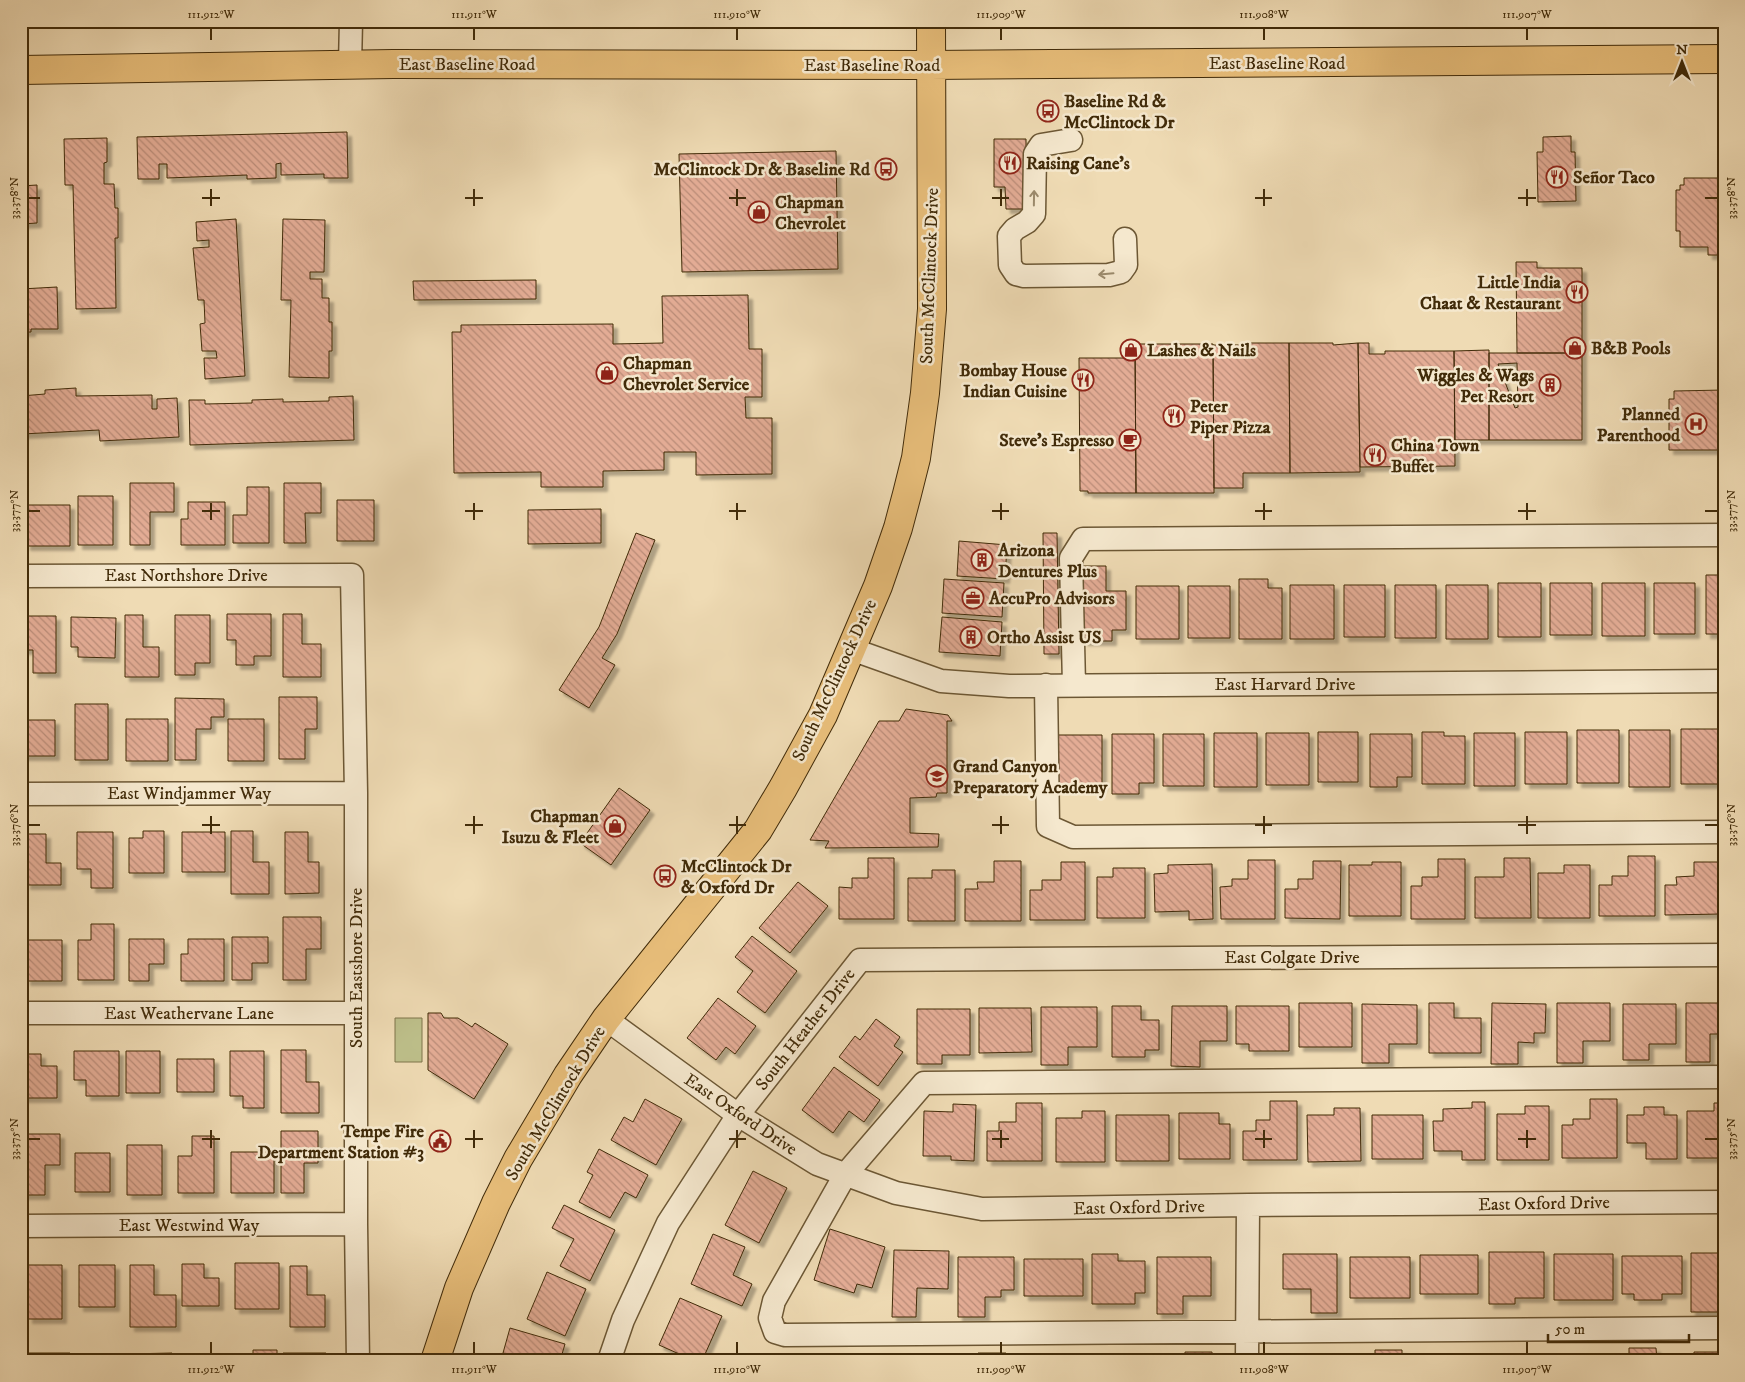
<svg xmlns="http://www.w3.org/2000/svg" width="1745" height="1382" viewBox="0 0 1745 1382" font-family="'IM FELL DW Pica',serif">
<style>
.grass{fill:#bdbf8a;stroke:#7f754a}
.building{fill:url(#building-back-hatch);stroke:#412b09;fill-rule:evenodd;filter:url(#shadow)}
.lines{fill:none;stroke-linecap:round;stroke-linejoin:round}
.minor-casing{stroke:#6c5734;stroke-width:25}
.major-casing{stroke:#412b09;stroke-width:30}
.minor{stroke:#f5e8ce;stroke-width:22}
.major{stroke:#e8be7a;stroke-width:28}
.oneway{stroke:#9b8a6c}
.ticks{fill:none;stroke:#412b09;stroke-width:2}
.labels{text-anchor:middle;stroke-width:5;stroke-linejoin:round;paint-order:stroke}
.street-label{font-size:18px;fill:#412b09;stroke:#f5e8ce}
.poi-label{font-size:18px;font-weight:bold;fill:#412b09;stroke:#f5e8ce;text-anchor:start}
.neatline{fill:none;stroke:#412b09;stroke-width:2}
.ticks-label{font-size:12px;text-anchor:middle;fill:#412b09}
</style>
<defs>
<pattern id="building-back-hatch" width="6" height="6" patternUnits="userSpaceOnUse" patternTransform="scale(1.25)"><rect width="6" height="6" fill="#e3ac95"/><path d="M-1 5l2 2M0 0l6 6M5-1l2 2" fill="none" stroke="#ba8c78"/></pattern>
<filter id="shadow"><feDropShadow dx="4.5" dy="4.5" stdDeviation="1" flood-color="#0004"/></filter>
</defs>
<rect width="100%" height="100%" fill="#efdbb4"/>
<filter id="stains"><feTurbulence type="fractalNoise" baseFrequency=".004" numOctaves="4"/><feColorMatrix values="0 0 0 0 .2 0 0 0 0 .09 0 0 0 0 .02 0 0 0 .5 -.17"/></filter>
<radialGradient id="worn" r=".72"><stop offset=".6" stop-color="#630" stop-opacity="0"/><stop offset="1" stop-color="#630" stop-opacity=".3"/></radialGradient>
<path class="grass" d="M395,1018h27v44h-27z"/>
<path class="building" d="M347,132l1,46h-24v-4l-43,1v-12l-5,1v14l-29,1v-4l-80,3v-14h-8v15h-21l-1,-42z
M1571,136v16h4l1,49 -38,1 -1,-50h6v-15z
M107,138v24l-3,1v21h10l1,24h3v30h-3l1,70 -40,1 -3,-124h-8l-1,-46z
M994,139h32v70h-20l-1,-22h-11z
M836,151l2,118 -156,3 -3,-118z
M883,164h5v9h-5z
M1684,178h40v77h-16v-8h-28v-16h-4v-41h4v-5h4z
M37,185v38l-16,1v-38z
M236,219l9,157 -40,3 -1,-21h13l-1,-7h-14l-2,-27 5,-1 -1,-23h-6l-5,-52 16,-1v-7l-12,1 -1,-19z
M283,219l42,1 -1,52h-14v7h12v19h7v24h3v29h-3v27l-40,-1 2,-77h-10z
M1516,262h21v6h45v85h-65z
M536,280v19l-122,1 -1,-19z
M57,287l1,42h-27v3h-10v-43z
M748,295l1,54h13v48h-17l1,21h26v56l-76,1v-23h-32v18l-61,1v16h-62v-15l-87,1 -2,-141h9v-7l152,-1v20l50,-1 -1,-47z
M1247,343h42l1,130h-47v15h-29l-1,-143h34z
M1289,343h44v2l25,-2 2,129 -70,1z
M1358,343h11v11h16v-3h69l1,115 -95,1z
M1125,344h10l1,149h-48v-2h-8l-1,-133h47z
M1135,344h78l1,149h-78z
M1489,350v90h-34l-1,-89z
M1489,353h93v87h-93zM1517,363l1,44 -3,1 -17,-44z
M76,388v8l76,-1v14h5v-10l20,-1 2,39 -79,4 -1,-11 -77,4 1,5h-2v-43l24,-2v-4z
M1724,390v60h-55v-51h5v-8z
M353,396l1,44 -164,5 -1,-45h16v4l47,-1v-3l31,-1v3l46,-1v-4z
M130,483h44v29h-24v33h-20z
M284,483h37v30h-16l1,30h-22z
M247,487h22v56h-36v-28h14z
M78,496h35v49h-35z
M337,500h37v41h-37z
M188,502h37v43h-44v-26h7z
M26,505h44v41h-44z
M601,509v34l-73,1v-34z
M636,533l19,7 -38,94 -15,24 13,7 -26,43 -30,-18 40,-63z
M1043,533h14l2,121h-15z
M959,541l48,4 -2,34 -48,-3z
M1083,566h23v25h20v39h-14v11h-29z
M1706,575h18v59h-18z
M944,579l60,4 -2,34 -60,-4z
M1239,579h29v9h14v51h-43z
M1498,583h43v54h-43z
M1550,583h42v52h-42z
M1602,583h43v53h-43z
M1654,583h41v51h-41z
M1290,585h44v54h-44z
M1344,585h41v52h-41z
M1395,585h41v53h-41z
M1446,585h42v54h-42z
M1136,586h43v53h-43z
M1188,586h42v52h-42z
M227,614h44v42h-17v9h-18v-25h-9z
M283,614h19v30h19v33h-38z
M125,615h18v32h16v30h-34z
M175,615h35v48h-15v12h-20z
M21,616h35v57h-23v-23h-12z
M71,617l45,1 -1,40 -37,-1v-10h-7z
M942,617l60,5 -2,34 -61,-4z
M279,697h38v32h-12v30h-26z
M175,698l49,1v18h-13v12h-15v31h-21z
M75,704h33v56h-33z
M906,709l42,6 4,6h-5v72h-10l-1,4 -26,1v35l29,1 -1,13 -113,1 4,-7 -19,-1 69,-119h20z
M126,719h42v42h-42z
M228,719h36v42h-36z
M21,720h34v36h-34z
M1681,729h41v55h-41z
M1577,730h42v53h-42z
M1629,730h41v57h-41z
M1318,732h40v50h-40z
M1422,732h22v4h21v48h-43z
M1525,732h42v52h-42z
M1214,733h43v54h-43z
M1266,733h43v52h-43z
M1474,733h41v53h-41z
M1112,734h42v49h-15v11h-27z
M1163,734h41v52h-41z
M1370,734h42v43h-15v10h-27z
M1057,735h45v52h-45z
M619,788l31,22 -39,55 -31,-22z
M143,831h21v42h-35v-35h14z
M231,831h22v31h16v32h-38z
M77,832h36v56h-22v-19h-14z
M182,832h43v40h-43z
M285,832h23v30h11v31l-34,1z
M26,834h20v29h15v22h-35z
M1628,856h27v60h-56v-31h13v-9h16z
M868,858h26v61h-55v-32l13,1v-10h16z
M1504,858h26l1,60h-56v-41h29z
M1438,859h27v60h-54v-33h11v-9h16z
M1248,860h27v59h-54l-1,-32 12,-1v-7h16z
M994,861h27v60h-56v-32h13l-1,-7h17z
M1313,861h28l-1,58 -55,-1v-29h13v-10h15z
M1061,862h24v58h-55v-30h12v-10h19z
M1372,862h29v54h-52v-51h23z
M1694,862h26l1,52 -56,1v-30h12l-1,-8 18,-1z
M1212,864l1,55 -24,1v-9l-34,1 -1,-38 14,-1v-8z
M1564,865h26v53h-52v-45h26z
M1113,868h32v50h-48v-41h16z
M932,870h23v51h-47v-43h24z
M798,882l30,24 -38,47 -31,-25z
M283,917h38v32h-15v31h-23z
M91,924h23v56h-36v-40h13z
M752,936l45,35 -32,42 -28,-21 16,-21 -18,-14z
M232,937h36v26h-16v17h-20z
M129,939h35v25h-15v17h-20z
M188,939h36v42h-43v-27h7z
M26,940h36v41h-36z
M718,998l38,28 -21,28 -9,-7 -10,13 -29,-22z
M1299,1003h53v44h-53z
M1429,1003h25v15h27v35h-52z
M1492,1003l54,1 -1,29h-11v10l-16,-1v22h-27z
M1557,1003h53v38h-27v22h-26z
M1686,1003h38v31h-14v28h-24z
M1362,1004l55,1v39h-28v19h-27z
M1623,1004h53v40h-27v16h-26z
M1112,1006h29v14h18v30h-14v7h-33z
M1172,1006h55v35h-27v26l-29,-1z
M1236,1006h53v45h-40v-7h-13z
M1041,1007h56v40h-29v18h-27z
M979,1008h52l1,44 -53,1z
M917,1009h53v46h-28v9h-25z
M428,1013h13l3,5h14l14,9 3,-4 33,21 -34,55 -46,-29z
M876,1019l24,18 -6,9 9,6 -25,34 -39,-29 16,-21 5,4z
M281,1050h25v32h13v31h-38z
M74,1051h45v45h-33v-16h-12z
M126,1051h34v42h-34z
M230,1051h34v57h-21v-12h-13z
M21,1054h20v12h16v32h-36z
M177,1059h37v33h-37z
M834,1067l46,33 -16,22 -15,-11 -16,22 -31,-23z
M645,1099l37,20 -26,46 -45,-25 13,-23 9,5z
M1590,1099h27v59h-55v-33h11v-6h17z
M1270,1101h27v59h-54v-29h13v-11h14z
M1472,1102h13v58h-23v-9h-28l-1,-30h10v-12l29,-1z
M1016,1103h26v58h-55v-30h12v-9h17z
M1714,1103h10v55h-37v-47h27z
M953,1104l23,1 -2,56 -23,-1v-4h-28l1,-45 29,1z
M1525,1106h24v54h-52v-46h28z
M1644,1107h20v8h13v44h-31v-16h-19v-28h17z
M1334,1108h26l1,53 -53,1 -1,-47h27z
M1082,1111h23v51h-49v-44h26z
M1179,1113h40v11h11v35h-51z
M1116,1115h53v46h-53z
M1372,1115h51v44h-51z
M281,1131h37v32h-14v30h-23z
M21,1134h39v31h-15v30h-24z
M192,1136h22v57h-36v-37h14z
M127,1145h35v50h-35z
M599,1149l49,26 -12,23 -11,-6 -15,26 -31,-16 14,-27 -6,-3z
M231,1152h43v41h-43z
M75,1153h35v39h-35z
M753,1171l34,17 -28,55 -34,-18z
M564,1205l51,25 -25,51 -30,-15 14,-27 -22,-11z
M830,1229l55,18 -13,41 -15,-4 -3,9 -40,-13z
M713,1234l32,13 -12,28 19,9 -10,22 -51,-22z
M894,1250l55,1 -1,38 -31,-1 -1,29h-24z
M1489,1252h55v46h-29v6h-26z
M1691,1253h33v38h-6v21h-27z
M1092,1254h26v7h27v32h-10v11h-43z
M1283,1254h54v59h-26v-24h-28z
M1554,1254h59v46h-59z
M1420,1255h58v39h-58z
M1622,1256h60v38h-20v6h-28v-6h-12z
M958,1257h56v33h-13v7h-16v20h-27z
M1157,1257h54v39h-28v18h-26z
M1350,1257h60v41h-60z
M1024,1259h59v37h-59z
M235,1263h44v46h-44z
M182,1264h22v14h15v28h-37z
M28,1265h34v54h-34z
M79,1265h36v42h-36z
M130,1265h24v30h22v32h-46z
M290,1266h17v29h18v32h-35z
M547,1272l39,17 -21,47 -38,-17z
M680,1298l42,18 -20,45h-7l-36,-16z
M510,1328l55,16 -5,17h-37v-2l-20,-6z
M1629,1348h27l1,13h-28z
M253,1350h24v11h-24z
M1375,1350h27v11h-27z
M1185,1352h27v9h-27z
M1694,1352h27v9h-27z
M24,1353h46v8h-46z
M172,1353l1,8h-46v-7z
M283,1353h43v8h-43z
M978,1353h28v8h-28z
M1477,1357h24v4h-24z
M1310,1358h25v3h-25z
M1411,1358h56v3h-56z"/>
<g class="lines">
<g class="minor-casing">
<path id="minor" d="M350,65l1,-44
M1071,140l-30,5 -6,9 -1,60 -7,8 -12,7 -6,7 1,29 6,9 8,2 85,-1 12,-3 5,-7 -1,-26
M21,576l331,-1 4,218v431l2,137
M851,649l90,32 68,5 715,-5
M1046,685l2,141 25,11 651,-5
M1074,685l-3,-127 12,-19 641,-4
M21,794l335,-1
M21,1013h335
M606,1019l132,96 79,49 79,29 86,16 266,-4 476,-3
M1724,1077l-800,6 -79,92 -71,126 -4,17 5,14 10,3 939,-7
M21,1226l335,-2
M609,1361l14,-41 45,-97 70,-108 122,-155 864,-5
M1247,1361l1,-156"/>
</g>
<g class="major-casing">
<path id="major" d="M21,70l372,-6 537,1 794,-6
M435,1361l24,-73 37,-85 22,-44 50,-84 38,-56 152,-189 25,-42 40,-73 55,-129 20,-58 9,-34 9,-36 9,-65 7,-84 -1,-288"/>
</g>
<use href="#minor" class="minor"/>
<use href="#major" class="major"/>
</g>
<defs><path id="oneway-shaft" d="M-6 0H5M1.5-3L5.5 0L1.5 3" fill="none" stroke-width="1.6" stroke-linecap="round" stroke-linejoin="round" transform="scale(1.25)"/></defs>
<g class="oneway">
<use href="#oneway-shaft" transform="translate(1034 198) rotate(-89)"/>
<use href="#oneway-shaft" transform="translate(1106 274) rotate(175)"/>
</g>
<path class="ticks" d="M211,28v12M474,28v12M737,28v12M1001,28v12M1264,28v12M1527,28v12M211,189v17M474,189v17M737,189v17M1001,189v17M1264,189v17M1527,189v17M28,198h12M202,198h18M465,198h18M729,198h17M992,198h17M1255,198h17M1518,198h18M1705,198h13M211,503v17M474,503v17M737,503v17M1001,503v17M1264,503v17M1527,503v17M28,511h12M202,511h18M465,511h18M729,511h17M992,511h17M1255,511h17M1518,511h18M1705,511h13M211,816v18M474,816v18M737,816v18M1001,816v18M1264,816v18M1527,816v18M28,825h12M202,825h18M465,825h18M729,825h17M992,825h17M1255,825h17M1518,825h18M1705,825h13M211,1130v18M474,1130v18M737,1130v18M1001,1130v18M1264,1130v18M1527,1130v18M28,1139h12M202,1139h18M465,1139h18M729,1139h17M992,1139h17M1255,1139h17M1518,1139h18M1705,1139h13M211,1342v12M474,1342v12M737,1342v12M1001,1342v12M1264,1342v12M1527,1342v12"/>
<defs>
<g id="bus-ring" transform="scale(1.125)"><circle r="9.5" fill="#f5e8ce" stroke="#8f2418" stroke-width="1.5"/><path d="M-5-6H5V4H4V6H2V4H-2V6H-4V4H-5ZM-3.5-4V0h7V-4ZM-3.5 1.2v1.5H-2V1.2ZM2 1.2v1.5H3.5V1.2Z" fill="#8f2418"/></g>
<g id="restaurant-ring" transform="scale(1.125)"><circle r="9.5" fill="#f5e8ce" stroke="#8f2418" stroke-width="1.5"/><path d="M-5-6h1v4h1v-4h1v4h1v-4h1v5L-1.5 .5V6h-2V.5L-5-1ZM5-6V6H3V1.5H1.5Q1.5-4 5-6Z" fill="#8f2418"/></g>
<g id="shop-ring" transform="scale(1.125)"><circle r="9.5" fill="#f5e8ce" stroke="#8f2418" stroke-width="1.5"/><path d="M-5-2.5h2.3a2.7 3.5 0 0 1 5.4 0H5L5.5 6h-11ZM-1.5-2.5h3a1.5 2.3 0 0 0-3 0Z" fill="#8f2418"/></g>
<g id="building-ring" transform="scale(1.125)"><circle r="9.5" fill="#f5e8ce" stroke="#8f2418" stroke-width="1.5"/><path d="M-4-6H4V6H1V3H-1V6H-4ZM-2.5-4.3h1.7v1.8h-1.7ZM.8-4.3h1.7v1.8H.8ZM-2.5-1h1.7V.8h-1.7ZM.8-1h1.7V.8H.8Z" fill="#8f2418"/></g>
<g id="hospital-ring" transform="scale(1.125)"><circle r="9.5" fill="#f5e8ce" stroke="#8f2418" stroke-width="1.5"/><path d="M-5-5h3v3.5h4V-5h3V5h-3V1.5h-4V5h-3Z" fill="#8f2418"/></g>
<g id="cafe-ring" transform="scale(1.125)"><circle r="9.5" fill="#f5e8ce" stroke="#8f2418" stroke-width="1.5"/><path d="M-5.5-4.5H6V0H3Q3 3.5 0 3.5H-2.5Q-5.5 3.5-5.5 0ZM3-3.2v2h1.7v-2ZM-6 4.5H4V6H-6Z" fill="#8f2418"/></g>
<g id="office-ring" transform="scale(1.125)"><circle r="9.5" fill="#f5e8ce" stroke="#8f2418" stroke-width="1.5"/><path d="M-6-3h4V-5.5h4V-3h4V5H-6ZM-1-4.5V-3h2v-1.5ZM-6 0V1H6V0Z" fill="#8f2418"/></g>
<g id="school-ring" transform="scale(1.125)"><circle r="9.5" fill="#f5e8ce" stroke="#8f2418" stroke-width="1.5"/><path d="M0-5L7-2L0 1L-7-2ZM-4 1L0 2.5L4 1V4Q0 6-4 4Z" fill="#8f2418"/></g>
<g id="civic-ring" transform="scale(1.125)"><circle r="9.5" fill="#f5e8ce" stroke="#8f2418" stroke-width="1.5"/><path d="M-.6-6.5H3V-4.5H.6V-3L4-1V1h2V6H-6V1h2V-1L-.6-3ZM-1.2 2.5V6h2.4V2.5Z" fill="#8f2418"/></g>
</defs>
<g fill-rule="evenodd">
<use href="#bus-ring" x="1048" y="111"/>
<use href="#restaurant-ring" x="1010" y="163"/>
<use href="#bus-ring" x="886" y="169"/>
<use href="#restaurant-ring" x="1557" y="177"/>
<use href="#shop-ring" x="759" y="212"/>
<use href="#restaurant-ring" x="1577" y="292"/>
<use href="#shop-ring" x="1575" y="348"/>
<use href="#shop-ring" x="1131" y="350"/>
<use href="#shop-ring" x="607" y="373"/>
<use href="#restaurant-ring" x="1083" y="380"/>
<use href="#building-ring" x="1550" y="385"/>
<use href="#restaurant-ring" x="1174" y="416"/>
<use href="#hospital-ring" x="1696" y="424"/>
<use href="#cafe-ring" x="1130" y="440"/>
<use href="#restaurant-ring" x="1375" y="455"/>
<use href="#building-ring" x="982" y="560"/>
<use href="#office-ring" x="973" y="598"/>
<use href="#building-ring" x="971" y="637"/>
<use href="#school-ring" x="937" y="776"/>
<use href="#shop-ring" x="615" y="826"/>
<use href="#bus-ring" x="665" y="876"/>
<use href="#civic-ring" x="440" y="1141"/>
</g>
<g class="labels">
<g class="street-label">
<text x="1277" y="69">East Baseline Road</text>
<text x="467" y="70">East Baseline Road</text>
<text x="872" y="71">East Baseline Road</text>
<text transform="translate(929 276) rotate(-88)" y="6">South McClintock Drive</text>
<text x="186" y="581">East Northshore Drive</text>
<text transform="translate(834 680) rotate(-65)" y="6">South McClintock Drive</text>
<text x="1285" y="690">East Harvard Drive</text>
<text x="189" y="799">East Windjammer Way</text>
<text x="1292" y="963">East Colgate Drive</text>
<text transform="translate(356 968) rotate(-90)" y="6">South Eastshore Drive</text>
<text x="189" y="1019">East Weathervane Lane</text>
<text transform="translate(805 1029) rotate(-52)" y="6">South Heather Drive</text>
<text transform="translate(555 1103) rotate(-59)" y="6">South McClintock Drive</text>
<text transform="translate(741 1114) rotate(34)" y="6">East Oxford Drive</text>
<text transform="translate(1544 1203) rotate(-1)" y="6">East Oxford Drive</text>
<text transform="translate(1139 1207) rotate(-1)" y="6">East Oxford Drive</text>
<text x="189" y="1231">East Westwind Way</text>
</g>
<g class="poi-label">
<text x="1064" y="107">Baseline Rd &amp;<tspan x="1064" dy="21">McClintock Dr</tspan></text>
<text x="1026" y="169">Raising Cane's</text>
<text x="870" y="175" text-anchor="end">McClintock Dr &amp; Baseline Rd</text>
<text x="1573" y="183">Señor Taco</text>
<text x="775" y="208">Chapman<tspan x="775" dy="21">Chevrolet</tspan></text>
<text x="1561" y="288" text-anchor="end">Little India<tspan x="1561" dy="21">Chaat &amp; Restaurant</tspan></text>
<text x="1591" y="354">B&amp;B Pools</text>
<text x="1147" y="356">Lashes &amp; Nails</text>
<text x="623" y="369">Chapman<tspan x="623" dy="21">Chevrolet Service</tspan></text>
<text x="1067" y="376" text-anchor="end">Bombay House<tspan x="1067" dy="21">Indian Cuisine</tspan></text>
<text x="1534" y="381" text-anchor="end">Wiggles &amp; Wags<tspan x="1534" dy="21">Pet Resort</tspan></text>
<text x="1190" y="412">Peter<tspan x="1190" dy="21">Piper Pizza</tspan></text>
<text x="1680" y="420" text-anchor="end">Planned<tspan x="1680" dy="21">Parenthood</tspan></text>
<text x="1114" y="446" text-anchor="end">Steve's Espresso</text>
<text x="1391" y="451">China Town<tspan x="1391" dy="21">Buffet</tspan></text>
<text x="998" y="556">Arizona<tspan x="998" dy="21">Dentures Plus</tspan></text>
<text x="989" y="604">AccuPro Advisors</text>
<text x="987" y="643">Ortho Assist US</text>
<text x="953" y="772">Grand Canyon<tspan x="953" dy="21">Preparatory Academy</tspan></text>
<text x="599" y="822" text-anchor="end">Chapman<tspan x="599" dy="21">Isuzu &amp; Fleet</tspan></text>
<text x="681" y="872">McClintock Dr<tspan x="681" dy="21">&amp; Oxford Dr</tspan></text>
<text x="424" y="1137" text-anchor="end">Tempe Fire<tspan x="424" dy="21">Department Station #3</tspan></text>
</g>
</g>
<rect width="1745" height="1382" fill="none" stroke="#efdbb4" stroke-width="55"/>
<g transform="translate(1682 62)" stroke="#f5e8ce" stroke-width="4" paint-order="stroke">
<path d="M0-4L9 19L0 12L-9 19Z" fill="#412b09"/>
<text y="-8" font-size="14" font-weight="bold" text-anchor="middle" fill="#412b09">N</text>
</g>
<path d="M1548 1334v8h141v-8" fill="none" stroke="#412b09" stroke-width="2.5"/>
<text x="1555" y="1334" font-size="15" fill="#412b09" stroke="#f5e8ce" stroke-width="4" paint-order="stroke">50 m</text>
<rect x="28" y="28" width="1690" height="1326" class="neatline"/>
<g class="ticks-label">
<text x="211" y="18">111.912°W</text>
<text x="474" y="18">111.911°W</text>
<text x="737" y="18">111.910°W</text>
<text x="1001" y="18">111.909°W</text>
<text x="1264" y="18">111.908°W</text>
<text x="1527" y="18">111.907°W</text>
<text transform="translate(14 198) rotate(-90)" y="4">33.378°N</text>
<text transform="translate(1731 198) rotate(-90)" y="4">33.378°N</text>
<text transform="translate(14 511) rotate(-90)" y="4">33.377°N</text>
<text transform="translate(1731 511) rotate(-90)" y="4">33.377°N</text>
<text transform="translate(14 825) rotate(-90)" y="4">33.376°N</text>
<text transform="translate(1731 825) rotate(-90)" y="4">33.376°N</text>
<text transform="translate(14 1139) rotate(-90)" y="4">33.375°N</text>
<text transform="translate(1731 1139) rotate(-90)" y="4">33.375°N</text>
<text x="211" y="1373">111.912°W</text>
<text x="474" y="1373">111.911°W</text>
<text x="737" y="1373">111.910°W</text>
<text x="1001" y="1373">111.909°W</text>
<text x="1264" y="1373">111.908°W</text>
<text x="1527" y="1373">111.907°W</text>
</g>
<rect width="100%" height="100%" filter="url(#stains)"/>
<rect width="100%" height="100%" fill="url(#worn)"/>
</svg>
